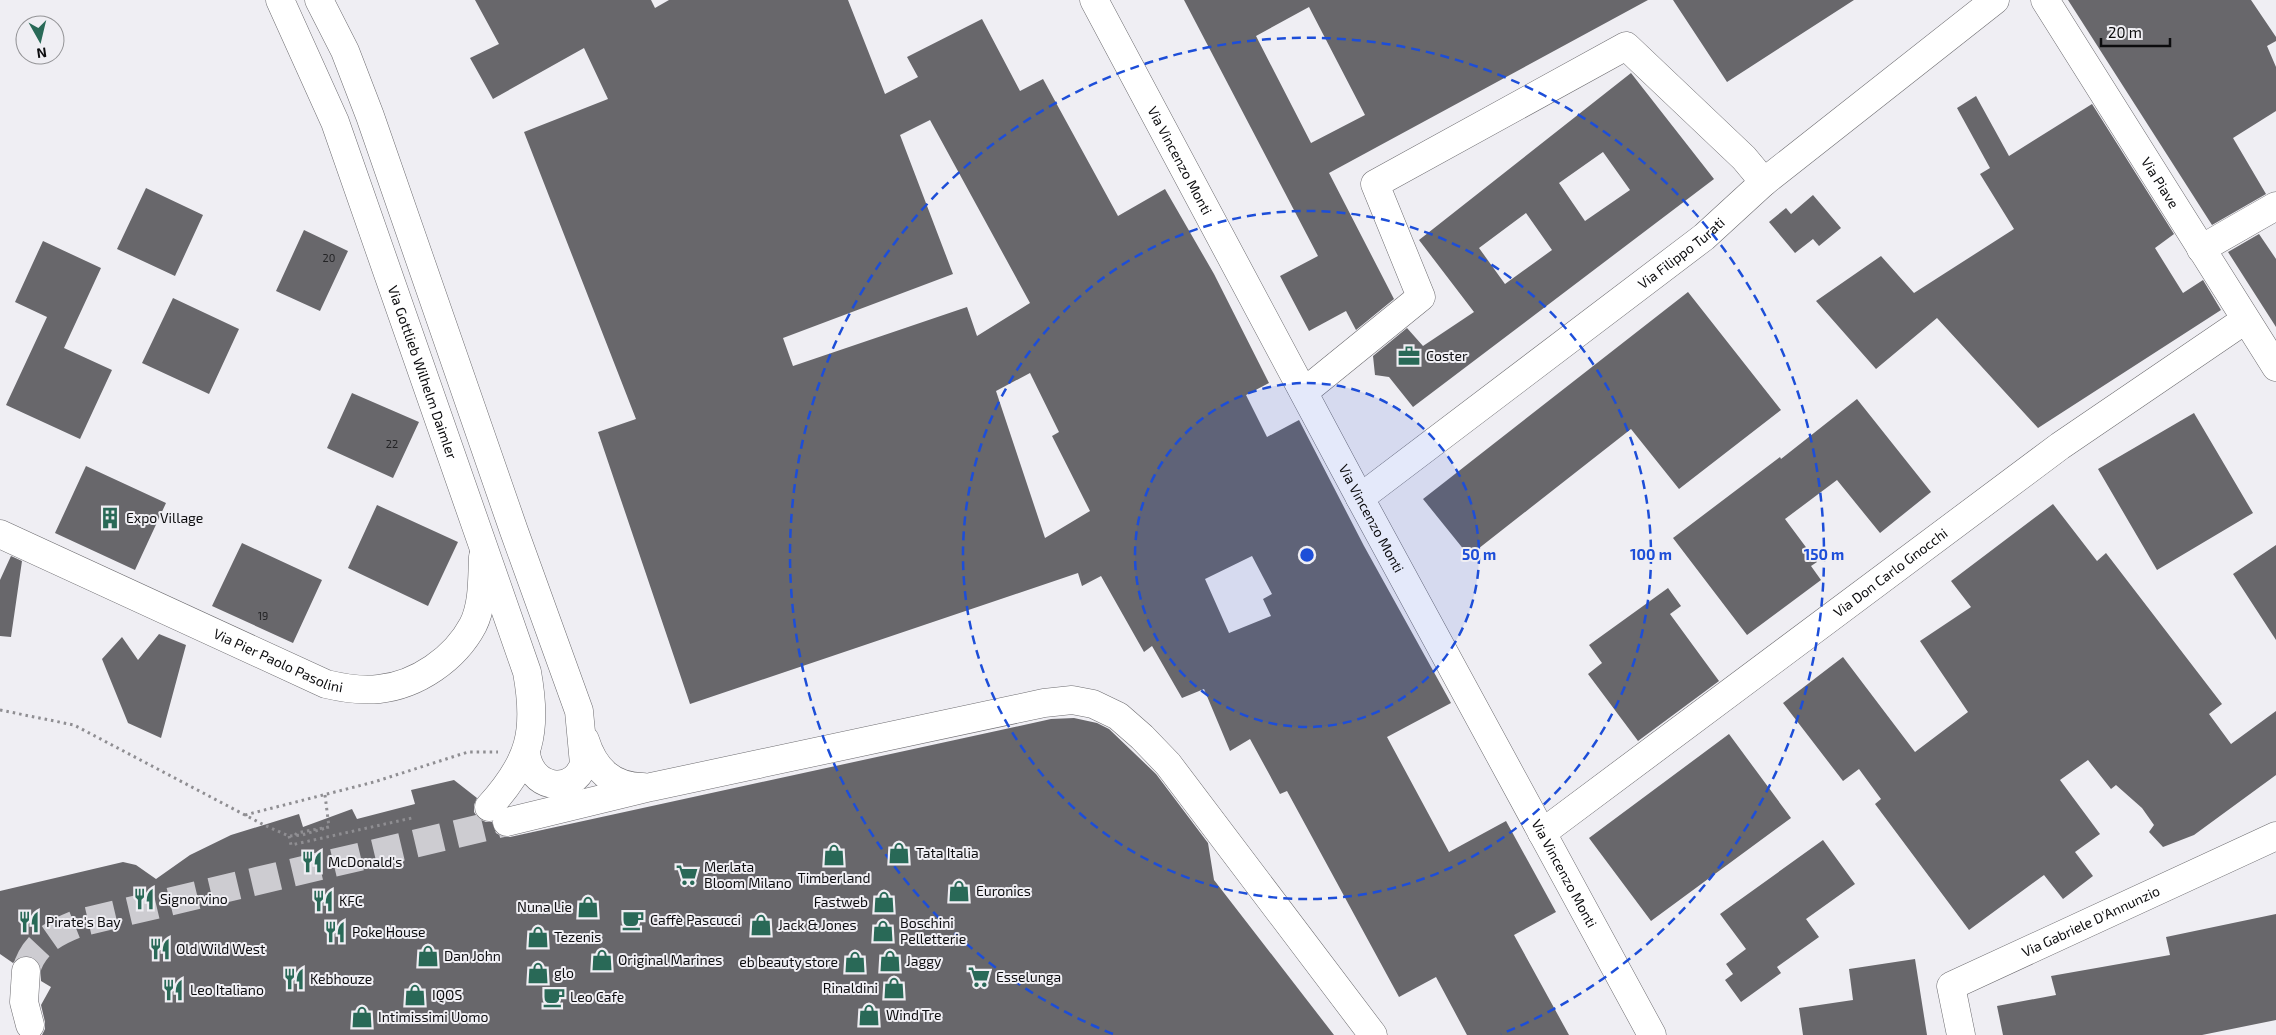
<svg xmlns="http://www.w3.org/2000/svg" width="2276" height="1035" viewBox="0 0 2276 1035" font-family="'Exo 2',sans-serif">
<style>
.building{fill:#68676b;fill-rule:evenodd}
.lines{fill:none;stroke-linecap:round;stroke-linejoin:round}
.minor-tunnel{stroke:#cdccd1;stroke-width:28;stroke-dasharray:28 14;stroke-linecap:butt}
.minor-casing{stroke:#6d6c70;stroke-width:29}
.path{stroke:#8f8e92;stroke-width:3;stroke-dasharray:2.5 4;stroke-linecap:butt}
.minor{stroke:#fff;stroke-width:28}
.ring{fill:none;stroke:#1d4ed8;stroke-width:2.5;stroke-dasharray:9 6}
.labels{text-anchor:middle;stroke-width:4;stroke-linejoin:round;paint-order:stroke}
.number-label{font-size:11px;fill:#232325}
.street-label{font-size:14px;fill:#0c0c0e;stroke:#efeef3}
.poi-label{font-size:14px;fill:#0c0c0e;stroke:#efeef3;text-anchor:start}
.centre{fill:#1d4ed8;stroke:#efeef3;stroke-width:2.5}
.ring-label{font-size:15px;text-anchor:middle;font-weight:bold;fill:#1d4ed8;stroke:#efeef3;stroke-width:4;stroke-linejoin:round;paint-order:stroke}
</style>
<rect width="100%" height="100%" fill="#efeef3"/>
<path class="building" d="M475,0h176l4,8 14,-8h179l37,94 33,-17 -11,-20 75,-38 38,72 23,-12 75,137 47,-27 49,85 55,109 -23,12 21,42 32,-17 65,126 87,157 -64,34 62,115 57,-31 50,91 -42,23 55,100h-102l-31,-58 -37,20 -112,-206 -7,3 -30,-55 -20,12 -26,-62 -22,9 -30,-52 -8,6 -43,-76 -19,10 -4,-13 -388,131 -92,-272 38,-13 -112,-287 84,-33 -24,-51 -91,51 -23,-41 29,-14zM930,120l100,183 -53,33 -10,-29 -174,59 -10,-28 170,-64 -53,-139zM1030,373l29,59 -7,4 38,75 -45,27 -49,-147zM1252,556l20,38 -9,5 8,17 -42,17 -24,-54z
M1184,0h464l-319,173 65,126 -38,31 -10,-19 -37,20 -29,-55 38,-20zM1309,7l56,108 -54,28 -55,-107z
M1673,0h181l-127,82z
M2068,0h183l25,37v4l-9,5 9,21v44l-43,27 33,56 -54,31z
M1631,73l83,106 -301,228 -24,-30 -14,-2 -2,-19 34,-28 16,18 51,-34 -55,-72zM1603,152l27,38 -45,31 -26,-38zM1526,213l26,37 -47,34 -26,-36z
M1976,96l33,60 83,-52 82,130 -19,14 28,45 20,-13 18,30 -183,118 -101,-110 -61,51 -60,-68 65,-45 33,37 100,-64 -34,-55 10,-6 -33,-60z
M146,188l57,27 -28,61 -58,-27z
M1813,195l28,33 -22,18 -6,-7 -18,14 -26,-31 17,-14 5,6z
M304,230l44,21 -28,60 -44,-20z
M2259,234l17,25v68l-48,-75z
M43,241l58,27 -37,80 48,22 -32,69 -74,-34 41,-88 -32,-15z
M1688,292l93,118 -102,79 -48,-60 -162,127 -46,-57z
M173,298l66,31 -30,65 -67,-31z
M352,393l67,29 -26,56 -66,-30z
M1857,399l74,93 -51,41 -43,-53 -52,39 32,43 -6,4 10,14 -74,55 -74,-97 107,-81 1,2z
M2194,413l59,100 -96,57 -59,-101z
M86,466l80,37 -31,67 -80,-37z
M2053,504l44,57 9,-8 116,151 -13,10 22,30 45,-33v64l-82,60 -31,12 -14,-15 5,-7 -12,-17 -26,-23 -5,4 -23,-29 -28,20 40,54 -25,18 18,24 -30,23 -19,-24 -75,55 -94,-126 6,-5 -22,-30 -16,12 -60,-78 60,-46 72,95 53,-40 -48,-71 51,-34 -20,-26z
M377,505l81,37 -30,64 -80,-38z
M242,543l80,37 -29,63 -81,-37z
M2276,545v95l-43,-66z
M11,556l11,5 -11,76 -11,-1v-56z
M1668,588l13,18 -11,8 49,67 -81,60 -50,-67 14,-11 -13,-18z
M159,634l27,11 -25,93 -33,-15 -26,-64 20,-22 16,23z
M1074,718l23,5 12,6 47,45 52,69 6,37 120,155h-1292l3,-6v-7l-4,-17 10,-18 -10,-6 -1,-17 -5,-6 -8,-2 -8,1 -6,6 -13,-9v-63l123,-29 13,3 20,14 34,-24 41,-20 68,-21 4,13 49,-18 5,10 58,-15 -4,-14 43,-10 23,18 -3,7v7l5,7 7,3h6l4,11 7,4h7l541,-118z
M1729,734l62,84 -140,103 -62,-83z
M1823,840l32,44 -49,35 13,18 -42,30 4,6 -40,29 -16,-22 8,-6 -7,-10 20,-15 -26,-35z
M2276,914v106l-74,15h-199l-6,-29 59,-11 -5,-19 119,-21 -4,-18z
M1915,959l12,76h-124l-4,-27 54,-8 -4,-31z"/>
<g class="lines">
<path class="minor-tunnel" d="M26,971c7,-27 29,-39 53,-48l428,-101"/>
<g class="minor-casing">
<g id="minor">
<path id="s1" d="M280,0l55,122 192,550c11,60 3,90 -38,135"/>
<path d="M319,0l26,51 25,65 144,415 65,180 5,53c-12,33 -55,24 -58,-12"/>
<path id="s2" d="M1094,0l266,498 292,537"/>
<path id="s3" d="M2045,0l231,367"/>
<path d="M2201,249l75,-43"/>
<path d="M1304,392l117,-95 -46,-113 251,-138 118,112 20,24"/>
<path id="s4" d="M1360,498l344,-261 60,-55 231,-182"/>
<path id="s5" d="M0,534l326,150c17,4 35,7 53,5 38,-4 76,-30 94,-64 10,-20 9,-45 10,-68"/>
<path d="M585,740c9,29 27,47 58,47"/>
<path d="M507,822l144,-35 393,-84 28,-3 21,4 25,12 24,21 26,27 205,271"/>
<path id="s6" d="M1542,833l518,-387 185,-126"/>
<path d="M26,971l-2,31 6,23"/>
<path id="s7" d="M1961,1035l-10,-49 325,-150"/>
</g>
</g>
<path class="path" d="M0,710l74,15 190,100 25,11 13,-1 27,-8
M325,795l4,32
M245,815l129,-33 94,-30h30
M295,835l2,-2 31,-6
M289,836l2,9 121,-27"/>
<use href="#minor" class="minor"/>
</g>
<circle cx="1307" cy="555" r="172" fill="#1d4ed8" fill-opacity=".12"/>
<g class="ring">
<circle cx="1307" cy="555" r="172"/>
<circle cx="1307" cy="555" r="344"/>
<path d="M1113 1034A517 517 0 1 1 1501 1034"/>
</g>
<defs>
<g id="office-bare" transform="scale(1.725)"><path d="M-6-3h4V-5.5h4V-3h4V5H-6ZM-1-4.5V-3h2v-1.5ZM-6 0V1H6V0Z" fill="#296957" stroke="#efeef3" stroke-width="2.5" paint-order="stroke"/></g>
<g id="building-bare" transform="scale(1.725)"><path d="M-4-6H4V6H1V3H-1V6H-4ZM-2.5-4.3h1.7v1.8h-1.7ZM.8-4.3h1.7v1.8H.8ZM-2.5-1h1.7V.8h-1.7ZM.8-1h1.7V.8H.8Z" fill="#296957" stroke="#efeef3" stroke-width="2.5" paint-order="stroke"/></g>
<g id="shop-bare" transform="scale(1.725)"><path d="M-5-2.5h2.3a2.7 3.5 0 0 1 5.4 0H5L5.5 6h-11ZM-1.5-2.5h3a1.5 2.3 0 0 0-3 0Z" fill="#296957" stroke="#efeef3" stroke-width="2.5" paint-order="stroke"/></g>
<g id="restaurant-bare" transform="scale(1.725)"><path d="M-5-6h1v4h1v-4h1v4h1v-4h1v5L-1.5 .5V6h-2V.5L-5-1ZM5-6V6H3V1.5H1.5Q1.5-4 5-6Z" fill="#296957" stroke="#efeef3" stroke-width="2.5" paint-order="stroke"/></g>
<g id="supermarket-bare" transform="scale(1.725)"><path d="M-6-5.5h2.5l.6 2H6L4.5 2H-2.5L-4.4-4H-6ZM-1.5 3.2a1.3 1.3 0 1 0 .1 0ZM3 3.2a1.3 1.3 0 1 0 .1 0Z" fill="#296957" stroke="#efeef3" stroke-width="2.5" paint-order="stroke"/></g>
<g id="cafe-bare" transform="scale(1.725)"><path d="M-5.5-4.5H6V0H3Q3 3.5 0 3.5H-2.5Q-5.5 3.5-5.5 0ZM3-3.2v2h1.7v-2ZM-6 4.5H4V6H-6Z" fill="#296957" stroke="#efeef3" stroke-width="2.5" paint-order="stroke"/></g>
</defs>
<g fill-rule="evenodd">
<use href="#office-bare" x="1409" y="356"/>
<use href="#building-bare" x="110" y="518"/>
<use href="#shop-bare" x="899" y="853"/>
<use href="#shop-bare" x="834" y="855"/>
<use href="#restaurant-bare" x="312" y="862"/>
<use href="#supermarket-bare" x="687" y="875"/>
<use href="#shop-bare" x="959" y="891"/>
<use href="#restaurant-bare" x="144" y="899"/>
<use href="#restaurant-bare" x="323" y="901"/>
<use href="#shop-bare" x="884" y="902"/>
<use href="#shop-bare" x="588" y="907"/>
<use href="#cafe-bare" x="633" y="920"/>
<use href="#restaurant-bare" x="29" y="922"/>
<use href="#shop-bare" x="761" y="925"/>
<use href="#shop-bare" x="883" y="931"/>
<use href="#restaurant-bare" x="335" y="932"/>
<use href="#shop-bare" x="538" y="937"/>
<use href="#restaurant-bare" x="160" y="949"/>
<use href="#shop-bare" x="428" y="956"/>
<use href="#shop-bare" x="602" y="960"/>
<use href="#shop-bare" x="890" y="961"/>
<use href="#shop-bare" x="855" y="962"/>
<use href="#shop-bare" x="538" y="973"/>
<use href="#supermarket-bare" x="979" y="977"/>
<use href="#restaurant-bare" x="294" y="979"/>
<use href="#shop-bare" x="894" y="988"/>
<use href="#restaurant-bare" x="173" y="990"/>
<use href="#shop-bare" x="415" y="995"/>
<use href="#cafe-bare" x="554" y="997"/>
<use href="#shop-bare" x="869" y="1015"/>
<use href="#shop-bare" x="362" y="1017"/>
</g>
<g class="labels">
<g class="number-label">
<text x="329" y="262">20</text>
<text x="392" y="448">22</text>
<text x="263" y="620">19</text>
</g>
<g class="street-label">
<text dy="5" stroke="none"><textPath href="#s2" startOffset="182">Via Vincenzo Monti</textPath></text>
<text dy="5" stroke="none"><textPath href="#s3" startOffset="216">Via Piave</textPath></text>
<text dy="5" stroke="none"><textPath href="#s4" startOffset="404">Via Filippo Turati</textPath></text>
<text dy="5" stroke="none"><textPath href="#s1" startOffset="399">Via Gottlieb Wilhelm Daimler</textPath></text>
<text dy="5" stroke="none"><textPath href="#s2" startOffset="588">Via Vincenzo Monti</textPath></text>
<text dy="5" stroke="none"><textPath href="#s6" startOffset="435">Via Don Carlo Gnocchi</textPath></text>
<text dy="5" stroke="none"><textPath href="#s5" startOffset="306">Via Pier Paolo Pasolini</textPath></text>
<text dy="5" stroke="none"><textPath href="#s2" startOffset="992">Via Vincenzo Monti</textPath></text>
<text dy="5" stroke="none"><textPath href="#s7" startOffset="204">Via Gabriele D'Annunzio</textPath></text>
</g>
<g class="poi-label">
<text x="1426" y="361">Coster</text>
<text x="126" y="523">Expo Village</text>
<text x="916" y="858">Tata Italia</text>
<text x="328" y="867">McDonald's</text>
<text x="704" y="872">Merlata<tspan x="704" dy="16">Bloom Milano</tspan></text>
<text x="834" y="883" text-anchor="middle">Timberland</text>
<text x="976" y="896">Euronics</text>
<text x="160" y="904">Signorvino</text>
<text x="339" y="906">KFC</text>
<text x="868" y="907" text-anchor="end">Fastweb</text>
<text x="572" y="912" text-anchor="end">Nuna Lie</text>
<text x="650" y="925">Caffè Pascucci</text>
<text x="46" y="927">Pirate's Bay</text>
<text x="900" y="928">Boschini<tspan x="900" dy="16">Pelletterie</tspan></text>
<text x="778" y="930">Jack &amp; Jones</text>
<text x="352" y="937">Poke House</text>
<text x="554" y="942">Tezenis</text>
<text x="176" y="954">Old Wild West</text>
<text x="444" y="961">Dan John</text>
<text x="618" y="965">Original Marines</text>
<text x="906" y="966">Jaggy</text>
<text x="838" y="967" text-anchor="end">eb beauty store</text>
<text x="554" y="978">glo</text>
<text x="996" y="982">Esselunga</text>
<text x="310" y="984">Kebhouze</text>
<text x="878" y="993" text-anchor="end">Rinaldini</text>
<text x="190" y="995">Leo Italiano</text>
<text x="432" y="1000">IQOS</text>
<text x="570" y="1002">Leo Cafe</text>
<text x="886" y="1020">Wind Tre</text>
<text x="378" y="1022">Intimissimi Uomo</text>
</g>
</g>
<circle cx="1307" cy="555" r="8" class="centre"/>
<g class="ring-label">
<text x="1479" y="560">50 m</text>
<text x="1651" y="560">100 m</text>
<text x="1824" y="560">150 m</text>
</g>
<g transform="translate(40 40) rotate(172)"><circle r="24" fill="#efeef3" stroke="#949497"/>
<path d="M0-4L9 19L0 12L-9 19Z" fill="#296957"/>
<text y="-8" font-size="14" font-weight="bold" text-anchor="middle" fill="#0c0c0e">N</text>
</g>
<path d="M2101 38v8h69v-8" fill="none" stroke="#0c0c0e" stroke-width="2.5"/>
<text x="2108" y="38" font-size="15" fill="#0c0c0e" stroke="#efeef3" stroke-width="4" paint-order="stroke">20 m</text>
</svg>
